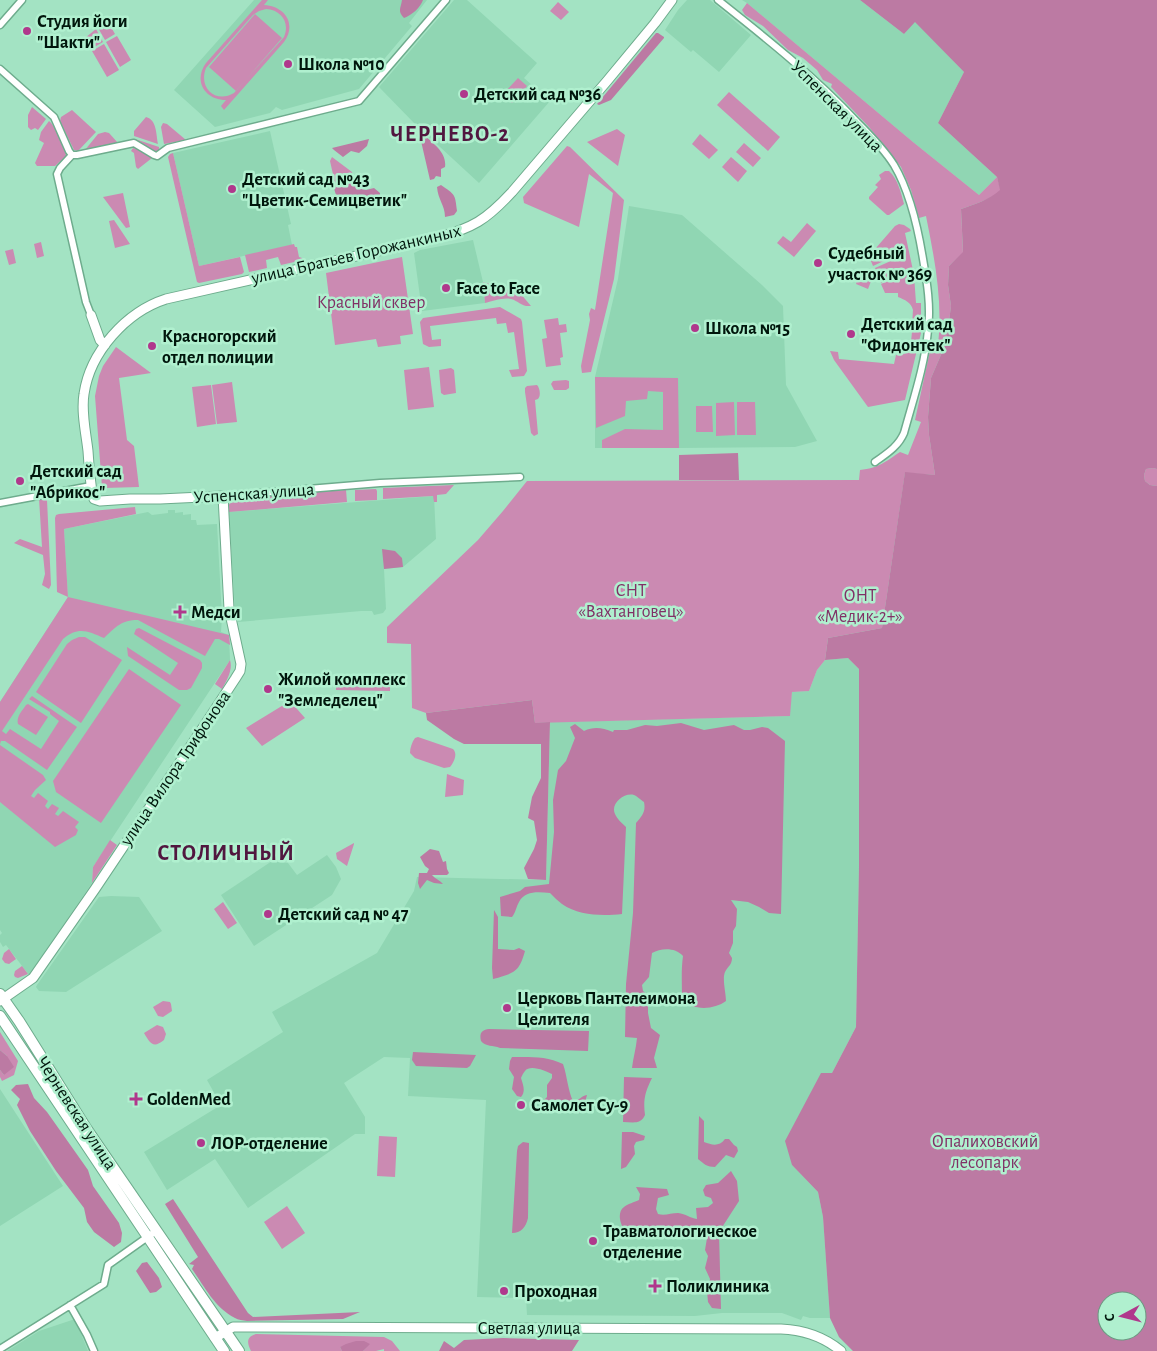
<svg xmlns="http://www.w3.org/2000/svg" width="1157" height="1351" viewBox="0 0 1157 1351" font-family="'Alegreya Sans',sans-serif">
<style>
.built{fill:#90d6b3}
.green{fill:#cb8ab2;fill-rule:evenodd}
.forest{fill:#bc7aa3;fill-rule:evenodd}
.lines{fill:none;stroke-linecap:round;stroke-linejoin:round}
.street-casing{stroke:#6eac8d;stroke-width:9}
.secondary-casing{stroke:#6eac8d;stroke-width:11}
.primary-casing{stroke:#6eac8d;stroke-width:12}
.street{stroke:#fff;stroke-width:6}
.secondary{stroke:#fff;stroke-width:9}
.primary{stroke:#fff;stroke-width:10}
.poi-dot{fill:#b0388c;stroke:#b0f0cf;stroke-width:2}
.labels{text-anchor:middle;stroke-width:5;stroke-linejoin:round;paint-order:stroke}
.poi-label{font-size:18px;font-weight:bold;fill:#00160c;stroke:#b0f0cf;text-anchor:start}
.street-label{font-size:18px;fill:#00160c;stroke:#b0f0cf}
.park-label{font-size:18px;fill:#803066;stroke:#b0f0cf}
.district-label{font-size:22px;font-weight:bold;letter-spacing:1px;fill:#51173f;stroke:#b0f0cf}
</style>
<rect width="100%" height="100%" fill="#a3e3c3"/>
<path class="built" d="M254,0h173l-18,23 3,3 -53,63 -77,21 -6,-3 -6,6 -55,14 -41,-37z
M454,0h13l70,63 -13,15 26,23 -71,82 -65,-60 -35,-36z
M687,0h23l41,35 -32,37 -26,-22 -2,2 -26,-22 13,-20z
M742,0h118l44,34 11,-13 49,51 -26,51 59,54 -18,18 -66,-53 -166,-139z
M270,131l21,93 -3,1 4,20 -93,21 -26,-113z
M629,206l53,9 80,70 21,21 3,79 31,56 -22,6 -116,1h-84v-71l23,-98z
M473,240l10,42 2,21 -63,8 -8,-58 6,-3z
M434,496l2,43 -33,28 -19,2 2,40 -3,4 -9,2 -2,-4h-11l-123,11 -3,-11 -6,-99z
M168,510h7v3l8,-1v3l8,-1v6h5l1,5 20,-1 5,93 -1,15 8,3 1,25 -137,207 -1,16 -63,92 -23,-30 -3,2 -3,-5v-7l2,-2 -2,-3v-228l68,-105 -4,-68 84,-17 4,3 16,-2z
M848,658l11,11v197l-3,161 -24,46 -40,92 26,27 5,25 7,101h-20l-7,-2 -2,4 -19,-7h-60l-27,3 -168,-1 -1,-17 -49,-1 9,-197 -78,-4 2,-38 -26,-1 -40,26 21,34v17h-10l-107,74 -33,-49 -48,31 -23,-38 77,-47 -14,-25 76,-48 -11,-20 105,-59 37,-62 3,-14 129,3 4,-158 239,-6 3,-24 17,-1 8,-21 8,-10z
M327,855l9,12 5,12 -9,16 -78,51 -33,-51 51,-34 16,2 9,12z
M111,896l28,1 23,34 -96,61 -27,-1 -3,-4 1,-2 62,-88z
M0,1089l63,97 -63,40z
M75,1319l13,32h-81l32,-20z"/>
<path class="green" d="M262,0h6l-4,5c21,1 33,19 20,37l-60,68 -3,-4 5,-6c-21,0 -33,-19 -20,-37zM266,9c16,1 24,14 18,28l-50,56c-18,11 -36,-5 -28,-25l47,-53 6,-4z
M558,2l11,10 -8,8 -11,-9z
M747,3l166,139 66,53 18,-18 4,14c-12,9 -26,13 -40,18l2,44 -14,13 -1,19 3,21 -5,37 -15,35 -3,39 1,18 6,40 -30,-2 -23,155 -54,10 -3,22 -8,10 -8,21 -17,1 -2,24 -255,7 -3,-23 -106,13 -14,-5 -1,-64 -24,-1v-16l91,-87 25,-29 24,-30 332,-1 1,-10c19,-2 25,-8 40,-18l8,3 13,-33 -6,-2 15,-69 7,1c7,-46 -2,-91 -11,-136l-7,2 -8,-28 -10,-23 -32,-40 -38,-40 1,-3 -9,-4 -6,-10 -14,-12 -15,-8 -25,-24 -18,-11 -3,-5z
M255,14l27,24 -46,53 -27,-24z
M107,20l8,14 -10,6 -8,-14z
M96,29l7,13 -12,7 -6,-11z
M117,36l14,24 -11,7 -14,-25z
M104,44l15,26 -12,7 -15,-26z
M518,78l9,8 -15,17 -9,-9z
M729,92l51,45 -12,14 -51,-46z
M32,107l14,12 -8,11 -3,-2 -4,2 -3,-3v-12z
M72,110l24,22 -18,19 -4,-1 -14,-29 1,-4z
M146,117c11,3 10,17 12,27l-24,-8v-5z
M49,121c7,6 17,26 17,35l-11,10h-18l-2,-3 9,-20 -5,-3 2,-8z
M163,123l4,1 19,16 -22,4 -3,-17z
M617,129l8,6 -7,31 -31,-24z
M105,132l4,1 9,10 -33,7 13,-16z
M700,134l18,16 -9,9 -17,-15z
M135,139l24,8v5l-3,1z
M744,143l17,15 -8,9 -17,-15z
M567,146l3,1 54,53 -10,79 -23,93 -9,1 -1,-7 9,-46 -1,-6 2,-6 4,2 18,-117 -24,-19 -10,53 -55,-24 -1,-6z
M133,148l5,1 14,9 -14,11 -2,-2 -2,-14 -3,-2z
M173,153l26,113 41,-9 4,15 -2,2 -43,9 -2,-1 -29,-125 2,-3z
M332,157l20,15 1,5 -7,13 -9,2 -7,-31z
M731,157l16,14 -9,11 -16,-15z
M885,171h4c9,8 12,22 15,33l-15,11h-2l-18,-16v-2l9,-10 -3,-2 6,-6 -2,-4z
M123,193l7,34 -4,1 -23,-31z
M114,220l16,24 -15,4 -6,-27z
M807,223l9,8 -22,26 -17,-14 6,-7 8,6z
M899,224l5,1 6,4 1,2 -6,2 9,42 2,28h5v30l-16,67 -37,7 -34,-47 -4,-9 8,1 1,7 55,5 2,-9c4,0 9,0 12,-4 5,-7 4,-31 5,-41 -2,-8 -8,-10 -15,-13v-4h-13l-4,-9 31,-14 -31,13 -6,-15 18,-8 -1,-3 -19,9 -4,-10 26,-30z
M41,242l3,14 -7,2 -3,-14z
M294,244l1,3h2l2,10 3,1 1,2 -22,5 -3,-8 -12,3 1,8 -18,4 -4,-17z
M13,249l3,14 -7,2 -4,-14z
M402,257l11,77 -13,2 1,8 -23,3 -2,-8 -41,6 -9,-72z
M861,271l12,5 -5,13 -12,-5z
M483,282l37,11 11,13c-10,1 -12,-5 -20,-7 -6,-2 -20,2 -26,4z
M500,307l21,12 1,3 5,49 -3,5 -12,1 -3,-7 10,-1 -5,-37 -6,1 -2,-10 -9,1 -1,-6 -66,8 2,14 9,-1v7l-12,1 -6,-3 -3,-22 3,-4z
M558,318l1,7 7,-1 1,8 -7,1 3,24 -3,1 1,7 -15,2 -4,-28 5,-1 -3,-18z
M116,347l35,26 -32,5 8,62 7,6 5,41 -35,1 -2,-1 -7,-91 4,-20 4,-10z
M429,367l5,40 -26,3 -4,-40z
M451,368l3,2 2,23 -12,2 -3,-2 -2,-23z
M595,377l83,1 1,70h-77v-8l23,-11 38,1v-38l-15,-1 -1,8 -21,2 -1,15 -29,12z
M566,380l3,1v7l-3,2h-12l-3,-6 2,-3z
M232,382l5,40 -20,2 -5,-39z
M211,385l5,39 -19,3 -5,-40z
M537,385c3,3 4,11 1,14l-3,1 3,34 -4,2 -3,-3 -6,-41v-4l2,-2z
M734,402l1,33 -19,1v-33z
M737,402h18l1,33h-19z
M696,406h16l1,26h-17z
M1153,468l4,1v17l-7,-1 -5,-4 -1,-6 2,-6z
M454,485l-8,9 -9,1v7h-3l-1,-6 -50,3v-11z
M376,489l1,2v9l-22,1v-11z
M80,490l1,5 -34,5 4,85 -2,4 -7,-4 3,-11 -2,-19 -29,-12 6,-4 22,8 -3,-49z
M346,490l1,12 -118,10v-8l13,-7z
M135,507l1,7 -72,15 4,68 161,38 1,10 -11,-6h-4l-10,17 -67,-36c-17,0 -22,7 -34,18 -16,-7 -26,-12 -41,1l-61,92 4,3 4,-5 31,20 18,-28 -9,-7v-2l-21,-13 3,-3 45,31 -30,43 -42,-29h-4l-1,3v-42l68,-105 -11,-5 -2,-74 1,-3 3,-1z
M139,628l61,32 2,3v5l-11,20 -4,2h-8l-51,-34 -1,-9 43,28 8,-12 -44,-29 2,-5z
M79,637h6l37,23 -41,63 -45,-31 31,-48 5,-4z
M230,660c3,10 -3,20 -8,29l-7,-5z
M129,669l52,36 -80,118 -45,-31 -3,-11z
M336,684l54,1v6l-54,-1z
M290,701l15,17 -43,28 -16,-18z
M28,704l20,13 -12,18 -18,-11c-2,-7 4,-13 8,-19z
M418,737l35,12c5,5 1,13 -3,18l-6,1 -29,-10 -5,-5c0,-5 2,-11 5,-15z
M0,745l43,30 3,5 -11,10 -4,6 3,2 4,-5 10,8 -3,5 3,3 4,-5 7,4 -4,6 3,2 5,-5 16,11 -4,5 3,3 -2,5 -21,12 -55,-45z
M447,774l17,6 -1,15 -18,2z
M110,840l7,5 -25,38 1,-16z
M354,843v1l-7,22 -10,-7 -1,-6z
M223,902l14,21 -9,6 -14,-20z
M9,949l7,10 -7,5 -4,-1 -3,-4 2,-6z
M22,966l6,8 -10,4 -3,-1 -1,-2 1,-4z
M163,1001l7,1 1,2 1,7 -9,6 -5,-1 -5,-9z
M157,1025l6,2 3,7 -2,6c-11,9 -14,3 -20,-7z
M0,1032l18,29 -4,14 -12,6 -2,-4v-7l4,5 3,-19 -7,-6z
M379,1136l18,1 -2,40 -18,-1z
M287,1206l18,27 -23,16 -18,-27z
M256,1334l128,3 8,4 8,10h-16v-2l-8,2h-13l6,-7 -29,3 2,4h-91c-4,-8 -5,-14 5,-17z"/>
<path class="forest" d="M402,0h21c-3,8 -11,15 -19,18 -7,-7 -3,-10 -2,-18z
M860,0h297v469l-4,-1 -7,1 -2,6 1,6 5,4 7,1v865h-304l-14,-14 -9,-19 -7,-101 -5,-25 -26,-27 -7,-24 36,-68h11l24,-46 3,-161v-197l-11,-11 -23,2 3,-22 54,-10 23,-156 30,3 -6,-40 -1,-18 3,-39 15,-35 5,-37 -3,-21 1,-19 14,-14 -2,-43c14,-5 28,-9 39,-19l-3,-13 -59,-54 26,-51 -49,-50 -11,12zM1107,1301h30v30h-30z
M656,33h2l6,4v1l-53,62 -12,5 -2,-1z
M424,135c10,9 23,18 21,32l-4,2v8l-5,-1 -2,3 -4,1 -9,-39z
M369,139l-2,7 -8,7 -8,-2 -8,6 -9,-7 -2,-2z
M339,178l7,5h12l1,4 7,3 8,-2 6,5v4l-36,9c-8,-6 -9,-15 -12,-25z
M441,185c14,10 14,8 16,26l-3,4 -9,2c0,-12 -7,-17 -8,-30z
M738,453l1,27h-60v-25z
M382,549l13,2 7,7 1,9 -19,2z
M532,700l3,23 15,-1 -4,158 -18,-1 -4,-11 10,-19 3,-9 -3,-19 -6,-3 4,-21 9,-19v-34h-77l-10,-5 -27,-19 -1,-7z
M681,723l23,7 30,-5 10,5h6l12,-3 6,1 17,13 -4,173 -12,-1 -10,-6 -11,-5 -17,-2 6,9 -1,17 -3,5v12l-4,10 3,5c0,7 -4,8 -7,14 -3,7 1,21 1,29 -12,9 -34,10 -44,-2 0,-15 -1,-29 1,-43 -8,-9 -22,-8 -31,-3l-3,24 -7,8 1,6 5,4v18l3,15 9,7 -6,23 3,10h-25c1,-10 4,-19 5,-30l-12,-1 1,-53 7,-71 3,-90c6,-7 10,-11 8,-21 -3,-2 -7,-6 -10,-7 -10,-3 -24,9 -19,19 2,5 7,9 11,13l-4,87c-19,2 -43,2 -60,-10 -4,-3 -8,-7 -12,-11 -11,-1 -25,-3 -31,9 -3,5 -3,10 -7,15l-11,-1 -1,-19 20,-6 5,-4 24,-3 5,-52 -1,-32 5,-30 8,-9 9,-23 -5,-11 5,-3 9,7c11,-5 18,-3 29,1l1,-2h13l18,-5 12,1z
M430,849l9,2 4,11 3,-1 1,8 2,4 -2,2h-15c3,4 8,5 11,9l-9,-1 -7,-3 -7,9 -2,-6 1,-10h8l2,-4 -4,-3 -5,-9z
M494,910l4,7v32l16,1 5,-2 6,3c-6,22 -11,22 -32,28l-1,-11z
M489,1029l100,2 -1,20 -88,-3c-7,-3 -14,-1 -19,-7 -2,-8 1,-11 8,-12z
M0,1050l7,6 7,11 -10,8 -4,-5z
M413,1052l63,3 -6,11 -3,2 -51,-2 -4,-6z
M512,1057c18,0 35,-1 51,7 4,11 5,27 10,37 6,0 8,-5 14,-6l-4,15 -3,3 -37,-4 -3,-2 1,-4 6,-6v-12l5,-7v-4c-6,-3 -22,-10 -27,-3 -2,2 -3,5 -4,7 2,7 5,13 0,19l-4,-1 -5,-7 2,-12 -5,-8 1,-8z
M624,1077l28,1c-7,14 -9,22 -7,37 -4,10 -13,7 -22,7z
M28,1084l6,14 13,14 41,58 5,16 26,37 3,10 -1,9 -7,5 -20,-15 -7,-10 -3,-14 -28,-37 -26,-40 -13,-26 3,-6 -9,-9 5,-5z
M699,1116l5,5v21c8,3 15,5 21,-3h4l5,6 3,2 1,4 -4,7 -8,-3 -11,12c-8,0 -11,-3 -17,-8z
M622,1132h11l12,4 -1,4 -8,2 -2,4 1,8 -9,13 -5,2z
M523,1142l6,1 -1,75c-2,9 -7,15 -16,15l5,-82 1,-5z
M731,1171l6,10 2,20 -20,31 2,77 -9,-1 -4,-6 -1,-11 3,-12 -5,-11 3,-12 -3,-6 3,-18 -3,-5 -18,1 -9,8 -12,1 -31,-2v-6h-11c-4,-5 -7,-17 0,-22 3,-3 11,-5 15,-7l1,-6 -4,-7 31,2 2,6 -11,3 -2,11 2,5c7,2 13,-1 20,-1 8,1 12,5 19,6l-1,-11 12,-1 5,-4 -2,-5 -6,-2 -2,-6 3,-5 12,-2z
M173,1199l75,114 5,4 107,-5 -17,7 -96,2c-4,-1 -9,-1 -12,-3 -20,-10 -31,-32 -43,-49l2,-4 -5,-1 9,-7 -33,-53z
M147,1262l12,16 3,9 -6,5 -6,1 -14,-22 6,-8z
M503,1338l76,2 -7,11h-133l5,-10 10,7 10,-8z
M356,1341h8l6,3 -7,7h-21l-2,-4 6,-3z"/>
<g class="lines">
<g class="street-casing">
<path id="street" d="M718,0c48,38 97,77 139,122 13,13 27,27 37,43 16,27 24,63 29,94 4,23 8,48 5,71 -3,35 -15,70 -24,103 -6,14 -18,21 -29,29
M0,25l22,-25
M0,69l54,48 15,34 3,4h5l57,-12 20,12 3,1 11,-8 4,-1 187,-46 87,-101
M72,155l-12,13 -3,6 29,128 5,13
M223,496l157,-13 140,-6
M0,503l91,-17
M70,1305l17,30 7,16
M0,1349l104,-65 4,-19 48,-34"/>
</g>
<g class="secondary-casing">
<path id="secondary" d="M91,315l9,25 5,5
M0,1001l33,-23 62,-89 115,-172 25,-38 5,-8 1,-7 -12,-55 -6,-113 -63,3h-30l-30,2 -6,-2 -1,-2c-3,-15 -4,-30 -5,-46 -2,-18 -7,-39 -4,-57 6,-42 42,-82 82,-95l270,-61c37,-10 50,-18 76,-46l95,-111 48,-58 17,-23
M215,1338l18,-11 548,2c23,1 42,7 60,22"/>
</g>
<g class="primary-casing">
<path id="primary" d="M0,994l19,27 67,107 153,223
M0,1016l224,335"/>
</g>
<use href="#street" class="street"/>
<use href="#secondary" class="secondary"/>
<use href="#primary" class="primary"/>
</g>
<g class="poi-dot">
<circle cx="27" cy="31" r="5"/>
<circle cx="288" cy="64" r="5"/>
<circle cx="464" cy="94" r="5"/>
<circle cx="232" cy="189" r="5"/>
<circle cx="818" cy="263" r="5"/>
<circle cx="446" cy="288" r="5"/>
<circle cx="695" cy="328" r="5"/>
<circle cx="851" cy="334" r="5"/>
<circle cx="152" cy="346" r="5"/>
<circle cx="20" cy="481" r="5"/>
<path d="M177.5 604.5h5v5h5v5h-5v5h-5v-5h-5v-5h5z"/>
<circle cx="268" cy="689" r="5"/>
<circle cx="268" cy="914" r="5"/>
<circle cx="507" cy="1008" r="5"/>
<path d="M133.5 1091.5h5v5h5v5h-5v5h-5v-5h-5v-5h5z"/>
<circle cx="521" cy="1105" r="5"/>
<circle cx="201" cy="1143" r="5"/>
<circle cx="593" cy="1241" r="5"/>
<path d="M652.5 1278.5h5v5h5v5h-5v5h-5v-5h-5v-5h5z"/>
<circle cx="504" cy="1291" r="5"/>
</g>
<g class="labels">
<g class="poi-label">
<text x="37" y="27">Студия йоги<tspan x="37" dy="21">"Шакти"</tspan></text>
<text x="298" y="70">Школа №10</text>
<text x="474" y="100">Детский сад №36</text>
<text x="242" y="185">Детский сад №43<tspan x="242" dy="21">"Цветик-Семицветик"</tspan></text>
<text x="828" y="259">Судебный<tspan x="828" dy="21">участок № 369</tspan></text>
<text x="456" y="294">Face to Face</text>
<text x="861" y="330">Детский сад<tspan x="861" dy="21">"Фидонтек"</tspan></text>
<text x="705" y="334">Школа №15</text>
<text x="162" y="342">Красногорский<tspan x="162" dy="21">отдел полиции</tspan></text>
<text x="30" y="477">Детский сад<tspan x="30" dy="21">"Абрикос"</tspan></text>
<text x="191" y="618">Медси</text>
<text x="278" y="685">Жилой комплекс<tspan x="278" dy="21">"Земледелец"</tspan></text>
<text x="278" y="920">Детский сад № 47</text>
<text x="517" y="1004">Церковь Пантелеимона<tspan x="517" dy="21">Целителя</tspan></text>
<text x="147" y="1105">GoldenMed</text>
<text x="531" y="1111">Самолет Су-9</text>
<text x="211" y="1149">ЛОР-отделение</text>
<text x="603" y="1237">Травматологическое<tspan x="603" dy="21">отделение</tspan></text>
<text x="666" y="1292">Поликлиника</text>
<text x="514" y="1297">Проходная</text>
</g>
<g class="street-label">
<text transform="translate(837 106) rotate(45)" y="6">Успенская улица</text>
<text transform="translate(356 254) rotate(-13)" y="6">улица Братьев Горожанкиных</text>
<text transform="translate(254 493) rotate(-4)" y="6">Успенская улица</text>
<text transform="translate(175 768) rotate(-56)" y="6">улица Вилора Трифонова</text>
<text transform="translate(77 1113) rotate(57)" y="6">Черневская улица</text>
<text x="529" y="1334">Светлая улица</text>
</g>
<g class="park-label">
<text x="371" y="308">Красный сквер</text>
<text x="631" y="596">СНТ<tspan x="631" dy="21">«Вахтанговец»</tspan></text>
<text x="860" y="601">ОНТ<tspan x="860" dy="21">«Медик-2+»</tspan></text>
<text x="985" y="1147">Опалиховский<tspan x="985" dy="21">лесопарк</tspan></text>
</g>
<g class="district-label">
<text x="450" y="141">ЧЕРНЕВО-2</text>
<text x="226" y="860">СТОЛИЧНЫЙ</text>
</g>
</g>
<g transform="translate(1122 1316) rotate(263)"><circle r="24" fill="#b0f0cf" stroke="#6a9981"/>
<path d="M0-4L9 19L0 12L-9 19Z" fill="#b0388c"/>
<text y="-8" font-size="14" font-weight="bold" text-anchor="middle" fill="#00160c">С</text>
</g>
</svg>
